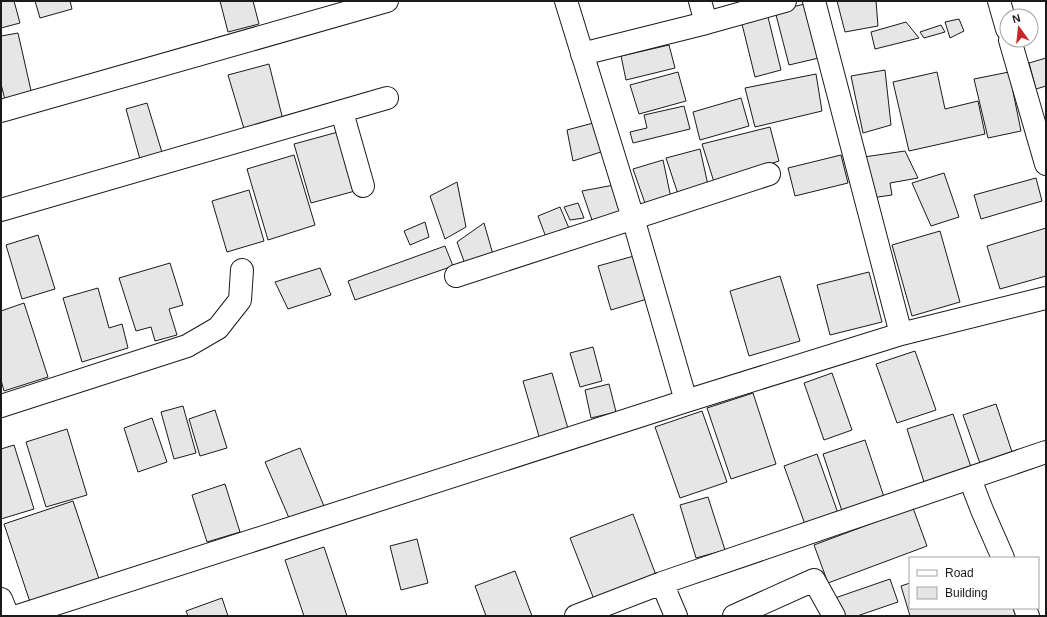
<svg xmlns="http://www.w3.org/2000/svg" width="1047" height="617" viewBox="0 0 1047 617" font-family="Helvetica,sans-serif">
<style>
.building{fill:#e6e6e6;stroke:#1a1a1a}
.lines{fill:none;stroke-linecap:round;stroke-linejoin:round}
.minor-casing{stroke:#1a1a1a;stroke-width:24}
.minor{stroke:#fff;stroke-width:22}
</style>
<rect width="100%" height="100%" fill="#fff"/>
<path class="building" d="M1,1h13l6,22 -19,5z
M35,1h35l2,8 -32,9z
M220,1h33l6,23 -31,8z
M837,1h39l2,25 -33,6z
M809,3l14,54 -34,8 -14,-54z
M768,17l13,53 -26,7 -13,-53z
M959,19l5,12 -14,7 -5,-16z
M906,22l13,16 -44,11 -4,-17z
M941,25l4,7 -21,6 -4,-6z
M18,33l14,62 -27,5 -4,-16v-48z
M669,45l6,23 -49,12 -5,-24z
M1046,58v28l-10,3 -7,-26z
M269,64l15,60 -39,8 -17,-57z
M885,70l6,55 -28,8 -12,-57z
M678,72l8,29 -47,13 -9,-29z
M937,72l8,37 33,-8 7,33 -76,17 -16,-69z
M1009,72l12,59 -33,7 -14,-59z
M816,74l6,37 -67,16 -10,-39z
M741,98l8,28 -49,14 -7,-28z
M147,103l17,56 -23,4 -15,-54z
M684,106l6,23 -57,14 -3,-11 17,-4 -3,-13z
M597,122l10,28 -34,11 -6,-31z
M770,127l9,34 -65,21 -12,-38z
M338,132l17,59 -44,12 -17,-59z
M700,149l8,36 -30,9 -12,-36z
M905,151l13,27 -28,5 2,12 -21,3 -7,-41z
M294,155l21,70 -47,15 -21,-71z
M841,155l7,28 -53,13 -7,-28z
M663,160l8,38 -25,8 -13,-37z
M944,173l15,44 -28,9 -19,-43z
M1036,178l6,23 -61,18 -7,-24z
M457,182l9,45 -21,12 -15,-43z
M614,185l11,31 -31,10 -12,-35z
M249,190l15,51 -37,11 -15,-51z
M578,203l6,15 -14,2 -6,-13z
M560,207l11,26 -24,7 -9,-24z
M425,222l4,15 -19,8 -6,-14z
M484,223l10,35 -29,6 -8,-22z
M1046,228v48l-46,13 -13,-43z
M940,231l20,71 -48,14 -20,-71z
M38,235l17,54 -33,10 -16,-54z
M445,246l8,20 -98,34 -7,-19z
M634,256l13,43 -36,11 -13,-44z
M170,263l13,42 -14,4 8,26 -22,6 -4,-14 -15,4 -17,-53z
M320,268l11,27 -43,14 -13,-27z
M869,272l13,50 -52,13 -13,-50z
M780,276l20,65 -51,15 -19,-65z
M98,288l11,40 13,-4 6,24 -46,14 -19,-64z
M24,303l24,74 -44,14 -3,-11v-69z
M593,347l9,34 -22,6 -10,-34z
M915,351l21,59 -39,13 -21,-59z
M552,373l17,59 -29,8 -17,-59z
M832,373l20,57 -28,10 -20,-57z
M609,384l7,28 -25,6 -6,-28z
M753,393l23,71 -45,15 -24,-71z
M996,404l18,54 -32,11 -19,-54z
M183,406l13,47 -22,6 -13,-47z
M215,410l12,38 -27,8 -11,-37z
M702,411l25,71 -47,16 -25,-71z
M953,414l19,56 -47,15 -18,-56z
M152,418l15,44 -29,10 -14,-44z
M67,429l20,66 -41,12 -20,-65z
M865,440l21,63 -42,14 -21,-63z
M14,445l20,64 -33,10v-70z
M300,448l26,63 -34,14 -27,-63z
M817,454l22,62 -33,11 -22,-61z
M225,484l15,48 -33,10 -15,-47z
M708,497l17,53 -29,8 -16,-53z
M73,501l28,84 -69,23 -28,-84z
M913,508l14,38 -99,37 -14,-38z
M633,514l24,64 -62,24 -25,-64z
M417,539l11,44 -27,7 -11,-44z
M324,547l23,69h-43l-19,-56z
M515,571l17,45h-46l-11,-30z
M890,579l8,23 -41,14h-16l-6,-18z
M910,583v25h103l3,8h-106l-9,-30z
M222,598l6,18h-40l-2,-5z"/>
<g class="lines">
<g class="minor-casing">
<path id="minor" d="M566,1l67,217 53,183
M700,1l6,22
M814,1l87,333
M999,1l8,28
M1010,40l36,124
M582,54l124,-31 79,-22
M1,111l386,-110
M342,112l21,74
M1,210l386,-112
M456,276l313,-102
M1,406l186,-60 31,-18 22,-28 2,-30
M970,479l12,31 21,48
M662,583l14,33
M1,599l7,17
M1025,608l3,8
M18,616l668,-215 215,-67 145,-36
M576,616l86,-33 384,-131
M734,616l80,-36 20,36"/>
</g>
<use href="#minor" class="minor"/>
</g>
<rect width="1047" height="617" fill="none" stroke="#1a1a1a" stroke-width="4"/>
<rect x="909" y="557" width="130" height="52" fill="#ffffff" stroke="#a3a3a3"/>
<rect x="917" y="570" width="20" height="6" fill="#ffffff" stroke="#a3a3a3"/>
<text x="945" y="577" font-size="12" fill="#1a1a1a">Road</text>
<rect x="917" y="587" width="20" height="12" fill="#e6e6e6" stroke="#a3a3a3"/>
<text x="945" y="597" font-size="12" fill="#1a1a1a">Building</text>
<g transform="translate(1019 28) rotate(345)"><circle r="19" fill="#ffffff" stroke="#a3a3a3"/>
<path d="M0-3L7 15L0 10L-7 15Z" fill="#c62828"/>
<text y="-6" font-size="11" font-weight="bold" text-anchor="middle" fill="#1a1a1a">N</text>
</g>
</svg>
